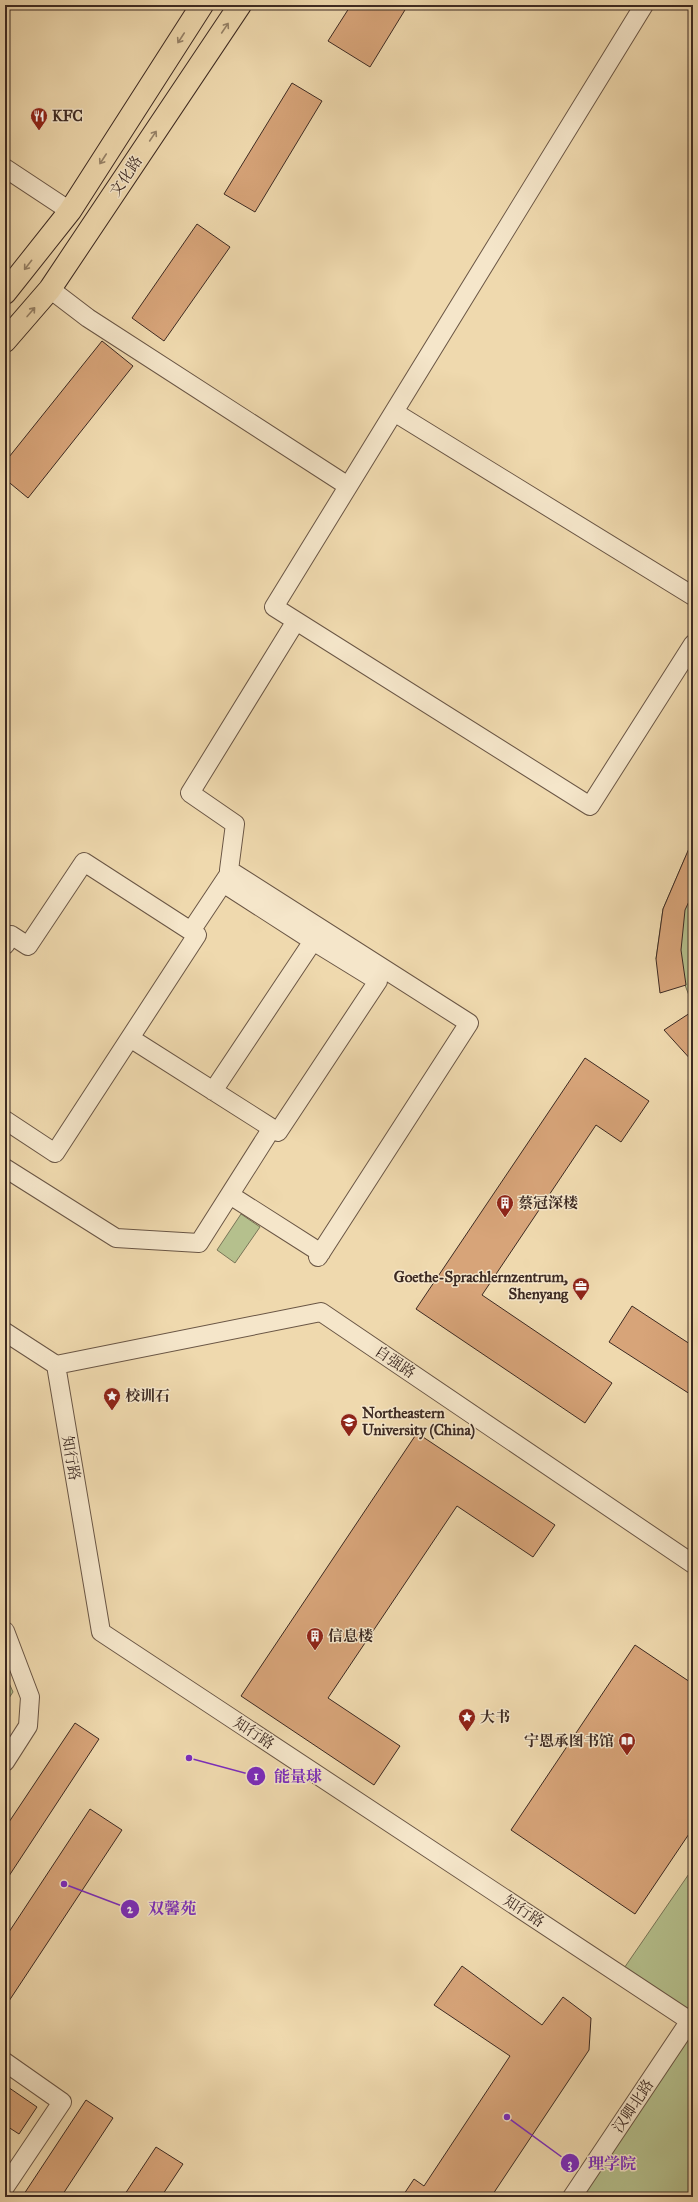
<svg xmlns="http://www.w3.org/2000/svg" width="698" height="2202" viewBox="0 0 698 2202" font-family="'IM FELL Great Primer','Noto Serif SC',serif">
<style>
.green{fill:#b5c08d;stroke:#797558}
.building{fill:#d7a479;stroke:#3d2a22}
.lines{fill:none;stroke-linecap:round;stroke-linejoin:round}
.street-casing{stroke:#6a5645;stroke-width:20}
.primary-casing{stroke:#3d2a22;stroke-width:24}
.street{stroke:#f5e6ca;stroke-width:18}
.primary{stroke:#efd9ae;stroke-width:22}
.oneway{stroke:#968268}
.labels{text-anchor:middle;stroke-width:3;stroke-linejoin:round;paint-order:stroke}
.poi-label{font-size:15px;font-weight:bold;fill:#3d2a22;stroke:#f5e6ca;text-anchor:start}
.street-label{font-size:15px;fill:#3d2a22;stroke:#f5e6ca}
.leader{fill:none;stroke:#7b2cbf;stroke-width:1.5}
.callout-dot{fill:#7b2cbf;stroke:#f5e6ca;stroke-width:1.5}
.mark-label{font-size:12px;text-anchor:middle;font-weight:bold;fill:#fff}
.callout-label{font-size:16px;text-anchor:middle;font-weight:bold;fill:#7b2cbf;stroke:#f5e6ca;stroke-width:3;stroke-linejoin:round;paint-order:stroke}
</style>
<rect width="100%" height="100%" fill="#efd9ae"/>
<filter id="stains"><feTurbulence type="fractalNoise" baseFrequency=".005" numOctaves="4"/><feColorMatrix values="0 0 0 0 .2 0 0 0 0 .09 0 0 0 0 .02 0 0 0 .5 -.17"/></filter>
<radialGradient id="worn" r=".72"><stop offset=".6" stop-color="#630" stop-opacity="0"/><stop offset="1" stop-color="#630" stop-opacity=".3"/></radialGradient>
<path class="green" d="M693,848v158l-8,-21 -29,-26 7,-50 22,-51z
M241,1214l19,13 -25,36 -18,-13z
M5,1674l8,18 -8,12z
M693,1868v329h-121l118,-176 -70,-47z"/>
<path class="building" d="M351,5h57l-38,62 -42,-26z
M292,83l30,18 -67,111 -31,-18z
M197,224l33,23 -66,94 -32,-23z
M102,341l31,25 -105,132 -23,-19v-17z
M693,839v54l-8,17 -4,40 5,35 -26,8 -4,-34 7,-50z
M693,1011v51l-29,-32z
M585,1058l64,43 -28,41 -25,-17 -114,170 130,88 -27,40 -169,-114z
M632,1306l61,40v50l-84,-54z
M417,1433l138,92 -22,32 -76,-51 -129,192 72,48 -26,39 -133,-89z
M635,1645l58,39v144l-58,86 -124,-84z
M75,1723l24,16 -94,143v-54z
M90,1809l32,21 -117,177v-69z
M462,1966l80,59 21,-28 28,21 -2,32 -98,147h-89l12,-18 10,7 86,-130 -76,-51z
M5,2085l32,22 -18,27 -14,-9z
M86,2100l27,18 -52,79h-39z
M156,2147l27,17 -22,33h-38z"/>
<g class="lines">
<g class="street-casing">
<path id="street" d="M644,5l-370,602 316,199 103,-162
M5,168l65,43
M50,289l38,29 260,168
M394,412l299,184
M296,621l-106,172 45,31 -6,46 240,153 -151,234
M191,931l38,-57
M5,945l6,-10 17,11 56,-84 113,73 -142,218 -50,-33
M130,1038l148,94 100,-151 -65,-40
M213,1091l100,-150 -90,-58
M5,1168l111,70 83,5 73,-115
M230,1195l91,58
M5,1332l51,33
M56,1365l45,267 592,391
M56,1365l265,-53 372,252
M5,1631l25,66 -2,29 -23,36
M5,2062l57,40 -57,85
M572,2197l121,-181"/>
</g>
<g class="primary-casing">
<path id="primary" d="M5,293l65,-82 132,-206
M5,341l45,-52 190,-284"/>
</g>
<use href="#street" class="street"/>
<use href="#primary" class="primary"/>
</g>
<defs><path id="oneway-shaft" d="M-6 0H5M1.5-3L5.5 0L1.5 3" fill="none" stroke-width="1.6" stroke-linecap="round" stroke-linejoin="round"/></defs>
<g class="oneway">
<use href="#oneway-shaft" transform="translate(225 28) rotate(-56)"/>
<use href="#oneway-shaft" transform="translate(181 38) rotate(123)"/>
<use href="#oneway-shaft" transform="translate(153 136) rotate(-56)"/>
<use href="#oneway-shaft" transform="translate(103 159) rotate(123)"/>
<use href="#oneway-shaft" transform="translate(28 265) rotate(128)"/>
<use href="#oneway-shaft" transform="translate(31 312) rotate(-49)"/>
</g>
<defs>
<g id="restaurant-pin" transform="scale(0.9)"><path d="M0 17L-7.5 6A9.5 9.5 0 1 1 7.5 6Z" fill="#8f2418" stroke="#f5e6ca"/><path d="M-5-6h1v4h1v-4h1v4h1v-4h1v5L-1.5 .5V6h-2V.5L-5-1ZM5-6V6H3V1.5H1.5Q1.5-4 5-6Z" fill="#fff"/></g>
<g id="building-pin" transform="scale(0.9)"><path d="M0 17L-7.5 6A9.5 9.5 0 1 1 7.5 6Z" fill="#8f2418" stroke="#f5e6ca"/><path d="M-4-6H4V6H1V3H-1V6H-4ZM-2.5-4.3h1.7v1.8h-1.7ZM.8-4.3h1.7v1.8H.8ZM-2.5-1h1.7V.8h-1.7ZM.8-1h1.7V.8H.8Z" fill="#fff"/></g>
<g id="office-pin" transform="scale(0.9)"><path d="M0 17L-7.5 6A9.5 9.5 0 1 1 7.5 6Z" fill="#8f2418" stroke="#f5e6ca"/><path d="M-6-3h4V-5.5h4V-3h4V5H-6ZM-1-4.5V-3h2v-1.5ZM-6 0V1H6V0Z" fill="#fff"/></g>
<g id="sight-pin" transform="scale(0.9)"><path d="M0 17L-7.5 6A9.5 9.5 0 1 1 7.5 6Z" fill="#8f2418" stroke="#f5e6ca"/><path d="M0-6L1.8-2.2L6-1.7L2.9 1.2L3.7 5.4L0 3.3L-3.7 5.4L-2.9 1.2L-6-1.7L-1.8-2.2Z" fill="#fff"/></g>
<g id="university-pin" transform="scale(0.9)"><path d="M0 17L-7.5 6A9.5 9.5 0 1 1 7.5 6Z" fill="#8f2418" stroke="#f5e6ca"/><path d="M0-5L7-2L0 1L-7-2ZM-4 1L0 2.5L4 1V4Q0 6-4 4Z" fill="#fff"/></g>
<g id="library-pin" transform="scale(0.9)"><path d="M0 17L-7.5 6A9.5 9.5 0 1 1 7.5 6Z" fill="#8f2418" stroke="#f5e6ca"/><path d="M-6-4Q-3-5.5-.7-3.5V5Q-3 3-6 4ZM6-4Q3-5.5 .7-3.5V5Q3 3 6 4Z" fill="#fff"/></g>
</defs>
<g fill-rule="evenodd">
<use href="#restaurant-pin" x="39" y="116"/>
<use href="#building-pin" x="505" y="1203"/>
<use href="#office-pin" x="581" y="1286"/>
<use href="#sight-pin" x="112" y="1396"/>
<use href="#university-pin" x="349" y="1422"/>
<use href="#building-pin" x="315" y="1636"/>
<use href="#sight-pin" x="467" y="1717"/>
<use href="#library-pin" x="627" y="1741"/>
</g>
<g class="labels">
<g class="poi-label">
<text x="52" y="121">KFC</text>
<text x="518" y="1208">蔡冠深楼</text>
<text x="568" y="1282" text-anchor="end">Goethe-Sprachlernzentrum,<tspan x="568" dy="17">Shenyang</tspan></text>
<text x="125" y="1401">校训石</text>
<text x="362" y="1418">Northeastern<tspan x="362" dy="17">University (China)</tspan></text>
<text x="328" y="1641">信息楼</text>
<text x="480" y="1722">大书</text>
<text x="614" y="1746" text-anchor="end">宁恩承图书馆</text>
</g>
<g class="street-label">
<text transform="translate(126 176) rotate(-56)" y="5">文化路</text>
<text transform="translate(395 1362) rotate(34)" y="5">自强路</text>
<text transform="translate(71 1458) rotate(80)" y="5">知行路</text>
<text transform="translate(254 1733) rotate(33)" y="5">知行路</text>
<text transform="translate(524 1911) rotate(33)" y="5">知行路</text>
<text transform="translate(633 2106) rotate(-56)" y="5">汉卿北路</text>
</g>
</g>
<path class="leader" d="M189 1758L256 1776M64 1884L130 1909M507 2117L570 2163"/>
<g class="callout-dot">
<circle cx="189" cy="1758" r="4"/>
<circle cx="64" cy="1884" r="4"/>
<circle cx="507" cy="2117" r="4"/>
<circle cx="256" cy="1776" r="10"/>
<circle cx="130" cy="1909" r="10"/>
<circle cx="570" cy="2163" r="10"/>
</g>
<g class="mark-label">
<text x="256" y="1780">1</text>
<text x="130" y="1913">2</text>
<text x="570" y="2168">3</text>
</g>
<g class="callout-label">
<text x="298" y="1782">能量球</text>
<text x="172" y="1914">双馨苑</text>
<text x="612" y="2169">理学院</text>
</g>
<rect width="698" height="2202" fill="none" stroke="#efd9ae" stroke-width="20"/>
<rect x="6" y="6" width="686" height="2190" fill="none" stroke="#3d2a22" stroke-width="2"/>
<rect x="10" y="10" width="678" height="2182" fill="none" stroke="#3d2a22"/>
<rect width="100%" height="100%" filter="url(#stains)"/>
<rect width="100%" height="100%" fill="url(#worn)"/>
</svg>
